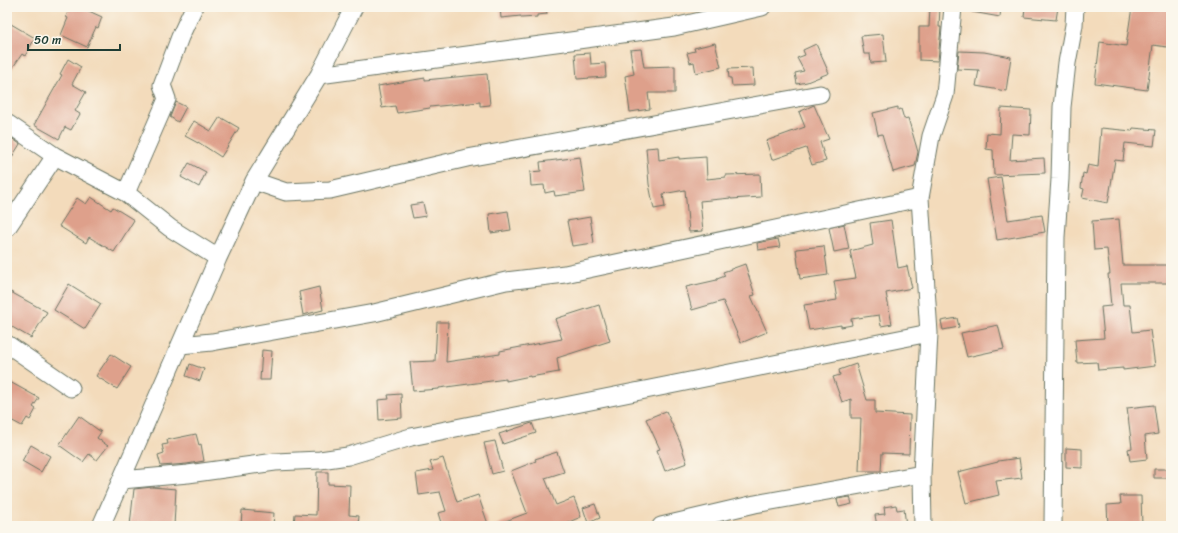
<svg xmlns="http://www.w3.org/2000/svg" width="1178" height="533" viewBox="0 0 1178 533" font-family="Sriracha,sans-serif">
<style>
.building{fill:#dea08b}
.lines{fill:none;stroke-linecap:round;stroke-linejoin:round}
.minor-casing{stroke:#697463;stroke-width:19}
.minor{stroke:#fff;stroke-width:17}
</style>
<rect width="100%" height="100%" fill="#fbf7ec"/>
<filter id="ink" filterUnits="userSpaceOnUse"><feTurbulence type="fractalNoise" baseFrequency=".025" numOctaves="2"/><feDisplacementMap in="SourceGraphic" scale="8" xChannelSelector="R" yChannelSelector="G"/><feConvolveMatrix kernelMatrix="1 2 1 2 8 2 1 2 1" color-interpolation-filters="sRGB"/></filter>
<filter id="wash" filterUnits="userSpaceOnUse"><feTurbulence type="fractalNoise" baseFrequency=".012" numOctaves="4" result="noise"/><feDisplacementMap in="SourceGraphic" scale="16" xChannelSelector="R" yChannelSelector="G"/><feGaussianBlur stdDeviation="0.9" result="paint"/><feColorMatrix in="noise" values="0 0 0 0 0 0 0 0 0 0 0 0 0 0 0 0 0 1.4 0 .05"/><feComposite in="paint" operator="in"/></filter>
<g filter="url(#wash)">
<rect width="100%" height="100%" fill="#f3dbbb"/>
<g id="blocks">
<path class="building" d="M70,7h10l22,10 -4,11 -2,-1 -9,20 -26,-12 7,-17 -2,-1z
M500,7h46l1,7 -10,1v2l-16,1v-2l-20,2z
M930,7h10l-1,20h2l-3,34 -19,-1v-33h10z
M972,7h29l-1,10 -28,-5z
M1025,7h33l-2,13 -32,-3z
M1132,7h17l22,3v13l-4,24 -14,-2 -6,45 -52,-7 5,-41 26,4z
M11,24l24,14 -10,18 -3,-2 -15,22v-45z
M883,34l3,28 -15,1 -1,-9h-6l-3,-18z
M715,43l6,24 -25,6 -2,-11 -4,1 -3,-10 8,-2 -1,-3z
M816,44l13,29 -22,9 -10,2 -2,-11 9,-2 -7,-13 8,-3 -2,-5z
M641,49l3,18 31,-1v27h-27l2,16 -20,3 -5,-36 9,-2 -4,-24z
M959,51l25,1 27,5 -5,34 -30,-5 3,-16 -22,-1z
M590,53l1,11 14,-1 1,14 -29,2 -2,-25z
M68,59l13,8 -9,17 14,8 -11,19 5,3 -9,16 -6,-3 -6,12 -25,-14 28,-50 -2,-1z
M753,68l1,17 -22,1 -1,-8h-2l-1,-9z
M487,74l3,31 -10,1v-4l-50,5v1l-33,5 -2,-7 -13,2 -4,-22 47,-8v2z
M176,102l10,5 -8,15 -8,-5z
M814,105l15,34 -9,3 6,19 -14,4 -6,-17 -34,12 -6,-19 39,-14 -6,-15z
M898,107v3l3,-1 3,10 4,-1 10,34 -3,14 -22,6 -11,-38 -4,1 -5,-22z
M1001,108l30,2 -1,25 -18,-1 -2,26 34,-2 1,15 -51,2 -1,-25 -7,-1 1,-16 13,1z
M220,117l19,11 -18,29 -23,-15v1l-13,-7 9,-15 17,10z
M1101,128l31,3 1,-3 23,2 -2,16 -29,-3 -2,18 -8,-1 -7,43 -26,-5 2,-9 -3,-1 2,-15 3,1 2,-9 10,2z
M7,135l13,9 -13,21z
M658,147l1,13 20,-3v2l27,-2 1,22 19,-2v-2l34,-1 1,23 -30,2v-1l-31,3 3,30 -14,1 -4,-42 -22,4 2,13 -11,2 -5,-25 -3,-36z
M580,157l5,35 -30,4 -1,-5 -9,2 -1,-8 -13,1 -1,-14 11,-1 -1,-9z
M189,163l17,9 -7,15 -18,-10z
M1001,177l7,43 34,-5 3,17 -48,8 -10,-61z
M91,197l20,13 2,-3 21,13 -20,32 -25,-15 -3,6 -27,-17 18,-28 9,6z
M423,203l3,13 -13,2 -3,-13z
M508,211l3,19 -20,3 -2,-19z
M590,217l4,26 -22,3 -5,-25z
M1119,219l4,46h48v18h-50l2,22h7l3,27 17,-2 5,36 -32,4v-2l-25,2 -1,-8 -20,1 -2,-23 29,-2 -3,-31 10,-1 -3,-32h2l-3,-25 -13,1 -2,-29z
M891,220l7,48 9,-2 5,22 -26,5 6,31 -11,2 -2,-11 -28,4 1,6 -11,2v-2l-32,5 -5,-25 33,-5 -3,-19 22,-3 -6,-27 23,-6 -3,-22z
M844,224l5,25 -15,3 -5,-24z
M778,239l2,8 -22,3 -1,-7z
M824,246l4,29 -28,4 -4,-30z
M745,264l10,31 -4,1 16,36 -26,11 -18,-42 -31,9 -6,-23 31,-7v-1l8,-3 -2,-4z
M69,284l32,20 -16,25 -31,-19z
M319,287l4,23 -20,5 -4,-23z
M7,290l40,22 -16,26 -24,-14z
M599,305l11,36 -53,17 2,14 -29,5v-1l-24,5v-2l-67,9v1l-26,2 -3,-29 25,-1 2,-39h11l-2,40 54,-8v-3l62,-12 -7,-20z
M957,318l2,9 -16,3 -2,-9z
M998,325l6,24 -37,8 -6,-24z
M262,350l10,1 -2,29h-10z
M111,354l20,13 -14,22 -21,-13z
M190,364l14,5 -4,12 -14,-5z
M856,364l11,36h8v13l35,2 -1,39 -27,-1 -1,18h-22l2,-53h-10v-19l-9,3 -9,-25 7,-2 -1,-5z
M10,382l29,16 -6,9 3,2 -6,11 -3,-2 -5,8 -15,-8v-31z
M401,394l1,24 -23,2 -1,-20 11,-1 -1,-4z
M1154,405l4,29 -13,2 2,23 -17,2 -2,-12 4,-1 -5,-40z
M666,411l14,31 7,21 -22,8 -8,-21 3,-1 -14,-30z
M79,416l22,16 -4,6 11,8 -11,14 -8,-6 -6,8 -24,-17z
M532,423l4,10 -33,11 -4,-10z
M196,434l3,11 2,-1 3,17 -17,3 -26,2 -3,-11 6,-2 -2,-8 6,-1 -1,-4z
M495,441l8,30 -11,3 -8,-31z
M31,445l19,11 -9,16 -19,-11z
M1066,448l16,1v19l-16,-1z
M557,452l7,20 -19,6 11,27 18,-7 7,19 -22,9h-64v-1l32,-12 -16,-42 25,-10 -1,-2z
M443,458l14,44 21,-7 10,29 -6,2h-40l-4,-13 8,-2 -6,-19 -21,3 -3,-22 17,-3 -3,-8z
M1019,458l3,20 -26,3 3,14 -33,8 -8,-31 40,-10v-1z
M1154,469h14v9h-14z
M317,472h11v12l22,1 -1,30 10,1 -1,10h-64l1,-12 21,1z
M152,487l24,2 -2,37 -44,-1 4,-36z
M1120,496h21l1,30h-34l-1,-21 14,-1z
M850,497l2,7 -13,3 -2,-8z
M595,504l5,14 -12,5 -5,-15z
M896,505l1,5 7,-1 2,17h-29l-2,-11 10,-1 -1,-7z
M242,510l32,3 -1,13h-32z"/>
</g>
</g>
<g filter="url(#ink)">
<use href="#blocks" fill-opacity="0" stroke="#697463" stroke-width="1"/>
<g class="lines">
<g class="minor-casing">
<path id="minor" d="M319,75l355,-48 88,-20
M7,123l48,33 71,37 44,35 48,30
M254,181l32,11 44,-2 137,-32 353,-64
M126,193l41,-94 -5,-14 18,-48 14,-30
M7,228l48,-72
M7,344l64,44
M180,345l32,-3 162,-29 132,-32 59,-7 355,-76
M122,480l66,-6 87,-12 45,-2 28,-4 63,-19 518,-104
M101,526l117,-268 36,-77 65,-106 35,-68
M661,526l94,-22 167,-30
M923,526l-1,-52 7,-141 -9,-135 11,-62 14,-41 8,-88
M1053,526l3,-289 4,-58 2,-72 5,-44 7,-38 1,-18"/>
</g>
<use href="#minor" class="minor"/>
</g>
</g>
<rect width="1178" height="533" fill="none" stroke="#fbf7ec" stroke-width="24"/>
<path d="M28 44v6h92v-6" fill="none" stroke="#1f3d34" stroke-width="2"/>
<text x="34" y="44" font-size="12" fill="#1f3d34" stroke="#fbf7ec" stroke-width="3" paint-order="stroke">50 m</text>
</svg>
